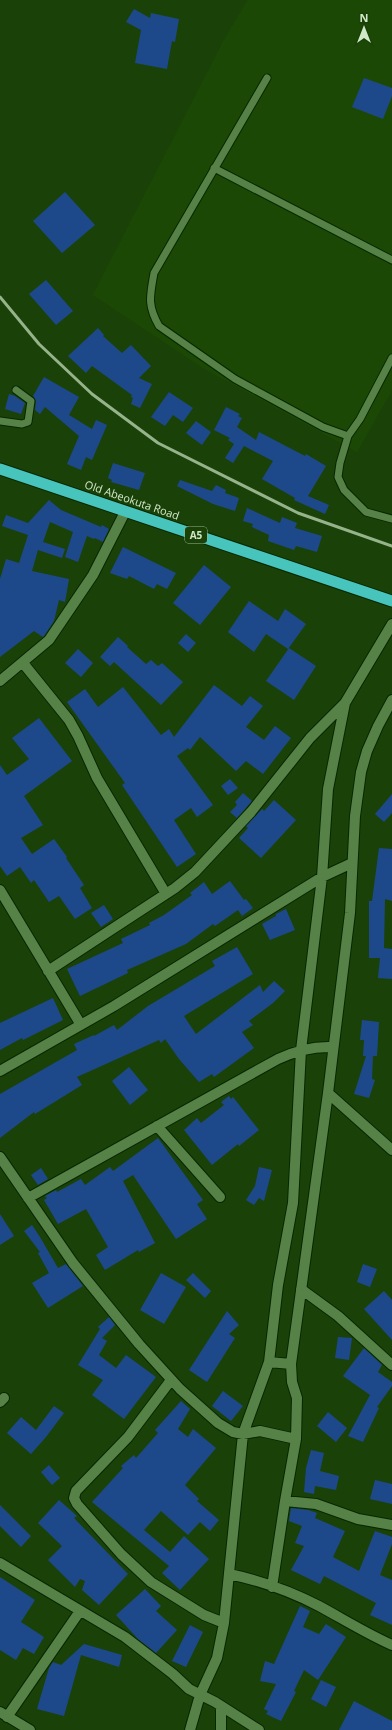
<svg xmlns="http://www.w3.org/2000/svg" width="392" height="1730" viewBox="0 0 392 1730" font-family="'Open Sans',sans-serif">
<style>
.built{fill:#1b4905}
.building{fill:#1d498a}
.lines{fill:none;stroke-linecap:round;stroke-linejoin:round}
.service-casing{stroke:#072700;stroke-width:9}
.minor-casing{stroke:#072700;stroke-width:12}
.trunk-casing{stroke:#072700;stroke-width:13}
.service{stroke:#568147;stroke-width:7}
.minor{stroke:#568147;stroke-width:10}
.trunk{stroke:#47c4bc;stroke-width:11}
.rail{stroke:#97b38c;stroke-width:3}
.labels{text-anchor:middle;stroke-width:4;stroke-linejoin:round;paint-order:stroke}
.shield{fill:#1a4208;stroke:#99b68e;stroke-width:1}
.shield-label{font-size:10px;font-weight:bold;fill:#d0e7c8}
.street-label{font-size:11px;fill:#d0e7c8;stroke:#1a4208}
</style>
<rect width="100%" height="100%" fill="#1a4208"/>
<path class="built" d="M248,0h144v390l-35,62 -154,-84 -110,-73 133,-259z"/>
<path class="building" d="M134,9l16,9 1,-5 28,6 -4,23 -3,-1 -5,28 -32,-6 6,-33 -15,-8z
M364,78l28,10v8l-9,23 -31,-12z
M65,192l30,33 -33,28 -29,-32z
M46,280l27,31 -17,14 -27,-31z
M98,328l6,7 -1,1 19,17 9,-8 20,21 -12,12 13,6 -12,24 -9,-4 2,-6 -2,-1 1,-2 -40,-29 -6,7 -18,-17z
M44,377l35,20 -10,18 23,14 4,-9 11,5 -15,35 -6,-3 -5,13 -14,-6 12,-28 -34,-29 -5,7 -5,-4 1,-9 -3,-5z
M169,392l24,16 -10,14 -10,-7 -8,11 -14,-9z
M9,394l6,2 10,7 -4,11 -16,-5z
M226,407l14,7 -2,2 4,2 -5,9 19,13 3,-8 46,24 1,-2 20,12 -18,30 21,9 -4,9 -31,-14 1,-2 -33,-19 11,-18 -29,-15 -11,17 -8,-5 9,-14 -6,-4 2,-2 -16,-8z
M196,421l15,11 -9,13 -16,-12z
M113,463l32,10 -6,17 -28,-8 1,-2 -4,-2z
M180,480l32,11 4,-6 10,5 -1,3 14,5 -4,13 -22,-7 -36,-18z
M49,500l12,10 40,17 1,-2 7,4 -6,13 -8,-4 -1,1 -7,-3 -9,26 -13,-5 8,-25 -23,-10 -7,20 22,7 -3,9 -24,-8 -6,21 37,8 -4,23 -6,-2 -5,21 -10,15 -1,1 -9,-6 -34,26v-78l6,-20 13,4 9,-28 -26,-9 4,-11 22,8z
M247,508l33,15 2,-6 15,6 -2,5 27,8 -5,16 -21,-6 -2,4 -26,-9 1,-6 -17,-8 1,-3 -10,-3z
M123,547l53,26 -9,16 -10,-5 -3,5 -25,-13 -2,3 -17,-6z
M204,565l27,22 -31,38 -27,-22z
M249,601l29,20 7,-12 21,15 -18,25 -22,-15 -12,18 -26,-20z
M186,634l10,9 -8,9 -10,-9z
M118,637l10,9 -1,1 19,17 5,-4 7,6 4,-3 21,19 -22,23 -47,-43 -4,4 -10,-9z
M289,648l27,18 -22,34 -28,-19z
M78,649l15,14 -12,14 -16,-14z
M214,685l28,21 8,-10 13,10 -17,21 18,13 11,-14 16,12 -28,36 -17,-13 -10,10 -36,-34 -10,13 -2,-2 -11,8 36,49 -16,12 -6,-9 -17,12 22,34 -19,13 -55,-82 3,-2 -58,-81 18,-13 13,18 25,-20 38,48 8,-6 5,8z
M39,718l33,43 -48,35 19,29 -22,13 11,16 22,-15 13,18 -1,1 18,27 -4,3 12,20 -17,11 -16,-23 -10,6 -15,-22 -3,3 -11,-16 -13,9 -7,-10v-101l7,10 22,-16 -17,-21z
M230,779l8,9 -10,7 -7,-9z
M243,793l9,8 -15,17 -7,-6 7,-7 -2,-3z
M392,794v19l-8,9 -9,-8z
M274,800l22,20 -35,38 -22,-20 9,-10 -2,-2 16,-17 2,2z
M379,848l13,1v52l-7,-2 -1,49 8,1v30l-14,-1 2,-20h-11v-57h3z
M230,881l14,19 2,-1 7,9 -11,8 -4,-6 -23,16 -2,-2 -27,20 -59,26 1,3 -48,23 -13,-27 56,-26 -2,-4 29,-14 -1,-2 15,-8 28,-20 -2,-2 14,-11 8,12z
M104,905l9,14 -12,8 -10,-14z
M286,909l9,21 -25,10 -8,-16 14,-8v-2z
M237,947l16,27 -69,42 12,18 64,-49 3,7 11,-11 11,10 -12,12 -24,18 4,4 -11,7 12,16 -40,29 -2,-3 -13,8 -20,-23 -14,-20 -4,4 -2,-3 -82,37 5,8 -47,29 -1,-2 -34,26v-44l77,-44 -3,-6 20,-9v1l20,-11 3,5 31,-24 67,-40 -3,-5z
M53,998l10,22 -40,20 -1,-2 -22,12v-27z
M362,1020l17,2 -2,34h-4l-1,23 3,1 -6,18 -15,-4 12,-38h-3l1,-16h-4z
M129,1067l19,23 -18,15 -18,-24z
M229,1096l2,3 2,-2 26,33 -20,16 -1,-2 -26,21 -28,-35 13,-12 4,5 23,-18 -3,-3z
M158,1138l45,62 -6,4 10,15 -31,20 -43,-64 -10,6 32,62 -16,9 -1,-2 -33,20 -9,-15 12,-8 -22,-38 -28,15 -14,-24 3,-2 -2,-2 11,-6 1,2 24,-13 4,6 25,-18 3,4z
M259,1167l13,3 -8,31 -5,-3 -5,7 -8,-5 9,-14z
M41,1168l7,11 -10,6 -7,-10z
M0,1214l14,22 -14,9z
M32,1225l8,12 18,31 8,-4 17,22 -35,22 -16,-25 17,-10 -11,-20 2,-1 -16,-21z
M363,1264l14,5 -7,18 -13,-5z
M161,1273l25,14 -22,37 -24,-14z
M193,1273l18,18 -6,7 -19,-18z
M384,1291l8,9v40l-28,-31z
M227,1311l12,14 -10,9 6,4 -28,44 -18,-12z
M109,1317l6,8 -13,13 5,3 -8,14 17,13 10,-13 30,22 -32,42 -32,-24 11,-15 -25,-15 22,-36 -2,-2z
M338,1337l14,1 -3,22 -14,-2z
M364,1348l18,17 -4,7 14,10v4l-15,21 2,1 -16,34 -15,-6 22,-41 -27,-19z
M223,1391l20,15 -12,15 -19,-15z
M181,1401l9,8 -12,20 10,8 5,-8 23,19 -31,37 14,14 -2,2 22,19 -9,11 -10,-9 -12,13 -27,-24 -17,19 26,22 14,-16 25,23 -29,31 -18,-17 7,-7 -77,-64 31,-34 -2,-2 13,-11 2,3 22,-25 -3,-3z
M54,1406l10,7 -18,24 -15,17 -24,-21 14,-16 15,13z
M328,1412l19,16 -11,14 -19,-16z
M311,1450l13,3 -4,18 19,5 -3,14 -21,-4 -1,8 -10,-2 2,-24z
M49,1465l11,13 -8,7 -11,-13z
M375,1480l17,4v20l-22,-5z
M59,1500l18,16 -3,2 54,56 -29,31 -17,-15 3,-9 -5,-2 -5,8 -27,-27 14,-14 -24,-23z
M0,1505l31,31 -10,11 -21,-21z
M291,1508l17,2 9,3 -2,5 30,13 -12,26 26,14 16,-40 17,6v7l-12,31 12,5v45l-22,-10 6,-12 -52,-27 -4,8 -29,-14 13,-24 -9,-3 7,-17 -13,-5z
M0,1577l35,23 -14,22 23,15 -10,17 -11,-6 -7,12 -16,-10z
M145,1589l16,17 -5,5 21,19 -21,23 -18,-14 -22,-24z
M300,1606l10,5 -7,16 16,7 7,-10 20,13 -28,43 -14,-10 -10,21 2,1 -15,29 -15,-7 2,-3 -4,-2 12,-25 -16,-3 5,-20 9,3z
M190,1625l13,7 -17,35 -14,-6z
M84,1644l38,11 -3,12 -38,-12 -17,61 -27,-7 12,-41 4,-6 8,3z
M321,1680l15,7 -10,20 -15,-8z
M354,1701l38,20v9h-53z"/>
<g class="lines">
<g class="service-casing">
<path id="service" d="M267,78l-113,195c-4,23 -7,32 5,53l76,53 88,48 25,9
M214,168l178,92
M392,358l-32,61 -12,17 -8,27 -2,14 6,13 22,22 26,7
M0,421l22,3 6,-2 3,-21 -15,-11"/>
</g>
<g class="minor-casing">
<path id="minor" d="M23,663l46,57 9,16 19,42 69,116
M0,681l49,-41 44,-65 32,-63
M0,890l81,135
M48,971l127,-83 20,-16 56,-60 59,-74 35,-35 47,-79
M0,1071l114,-65 208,-129 30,-14
M328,1093l64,57
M157,1126l63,71
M0,1157l73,106 66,81 41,45 38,34 15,9 10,2 17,-3 36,8
M28,1198l250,-139c19,-9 35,-13 55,-12
M301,1289l37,27 54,49
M269,1362l22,2
M171,1380l-43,57 -52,54 -2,7 3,6 44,50 30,28 53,33 20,8
M0,1402l4,-4
M285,1501l31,3 42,15 34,6
M0,1563l125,74 48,37 16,15 26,13 44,28
M229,1574c29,6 63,18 90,32 24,13 48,28 73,39
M272,1587l13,-86 11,-62 1,-41 -5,-16 -1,-18 37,-271 22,-180 5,-97 6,-44 6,-21 11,-25 14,-26
M0,1712l30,18
M7,1717l73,-106
M190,1730l10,-35 17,-37 7,-35 19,-189 26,-72 9,-77 15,-82 8,-153 21,-173 6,-88 17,-86
M221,1730v-24"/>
</g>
<g class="trunk-casing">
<path id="trunk" d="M0,469l392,132"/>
</g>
<use href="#service" class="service"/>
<use href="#minor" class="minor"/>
<use href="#trunk" class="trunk"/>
<path class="rail" d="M0,297l39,47 53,50 66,49 140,70 94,33"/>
</g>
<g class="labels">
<rect class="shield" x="185" y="527" width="22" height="16" rx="3"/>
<g class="shield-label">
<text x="196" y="539">A5</text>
</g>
<g class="street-label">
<text transform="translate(132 500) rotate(19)" y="4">Old Abeokuta Road</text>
</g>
</g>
<g transform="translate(364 28)" stroke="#1a4208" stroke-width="3" paint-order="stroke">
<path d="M0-3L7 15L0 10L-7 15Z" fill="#d0e7c8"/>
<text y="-6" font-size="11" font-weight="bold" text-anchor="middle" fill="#d0e7c8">N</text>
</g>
</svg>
